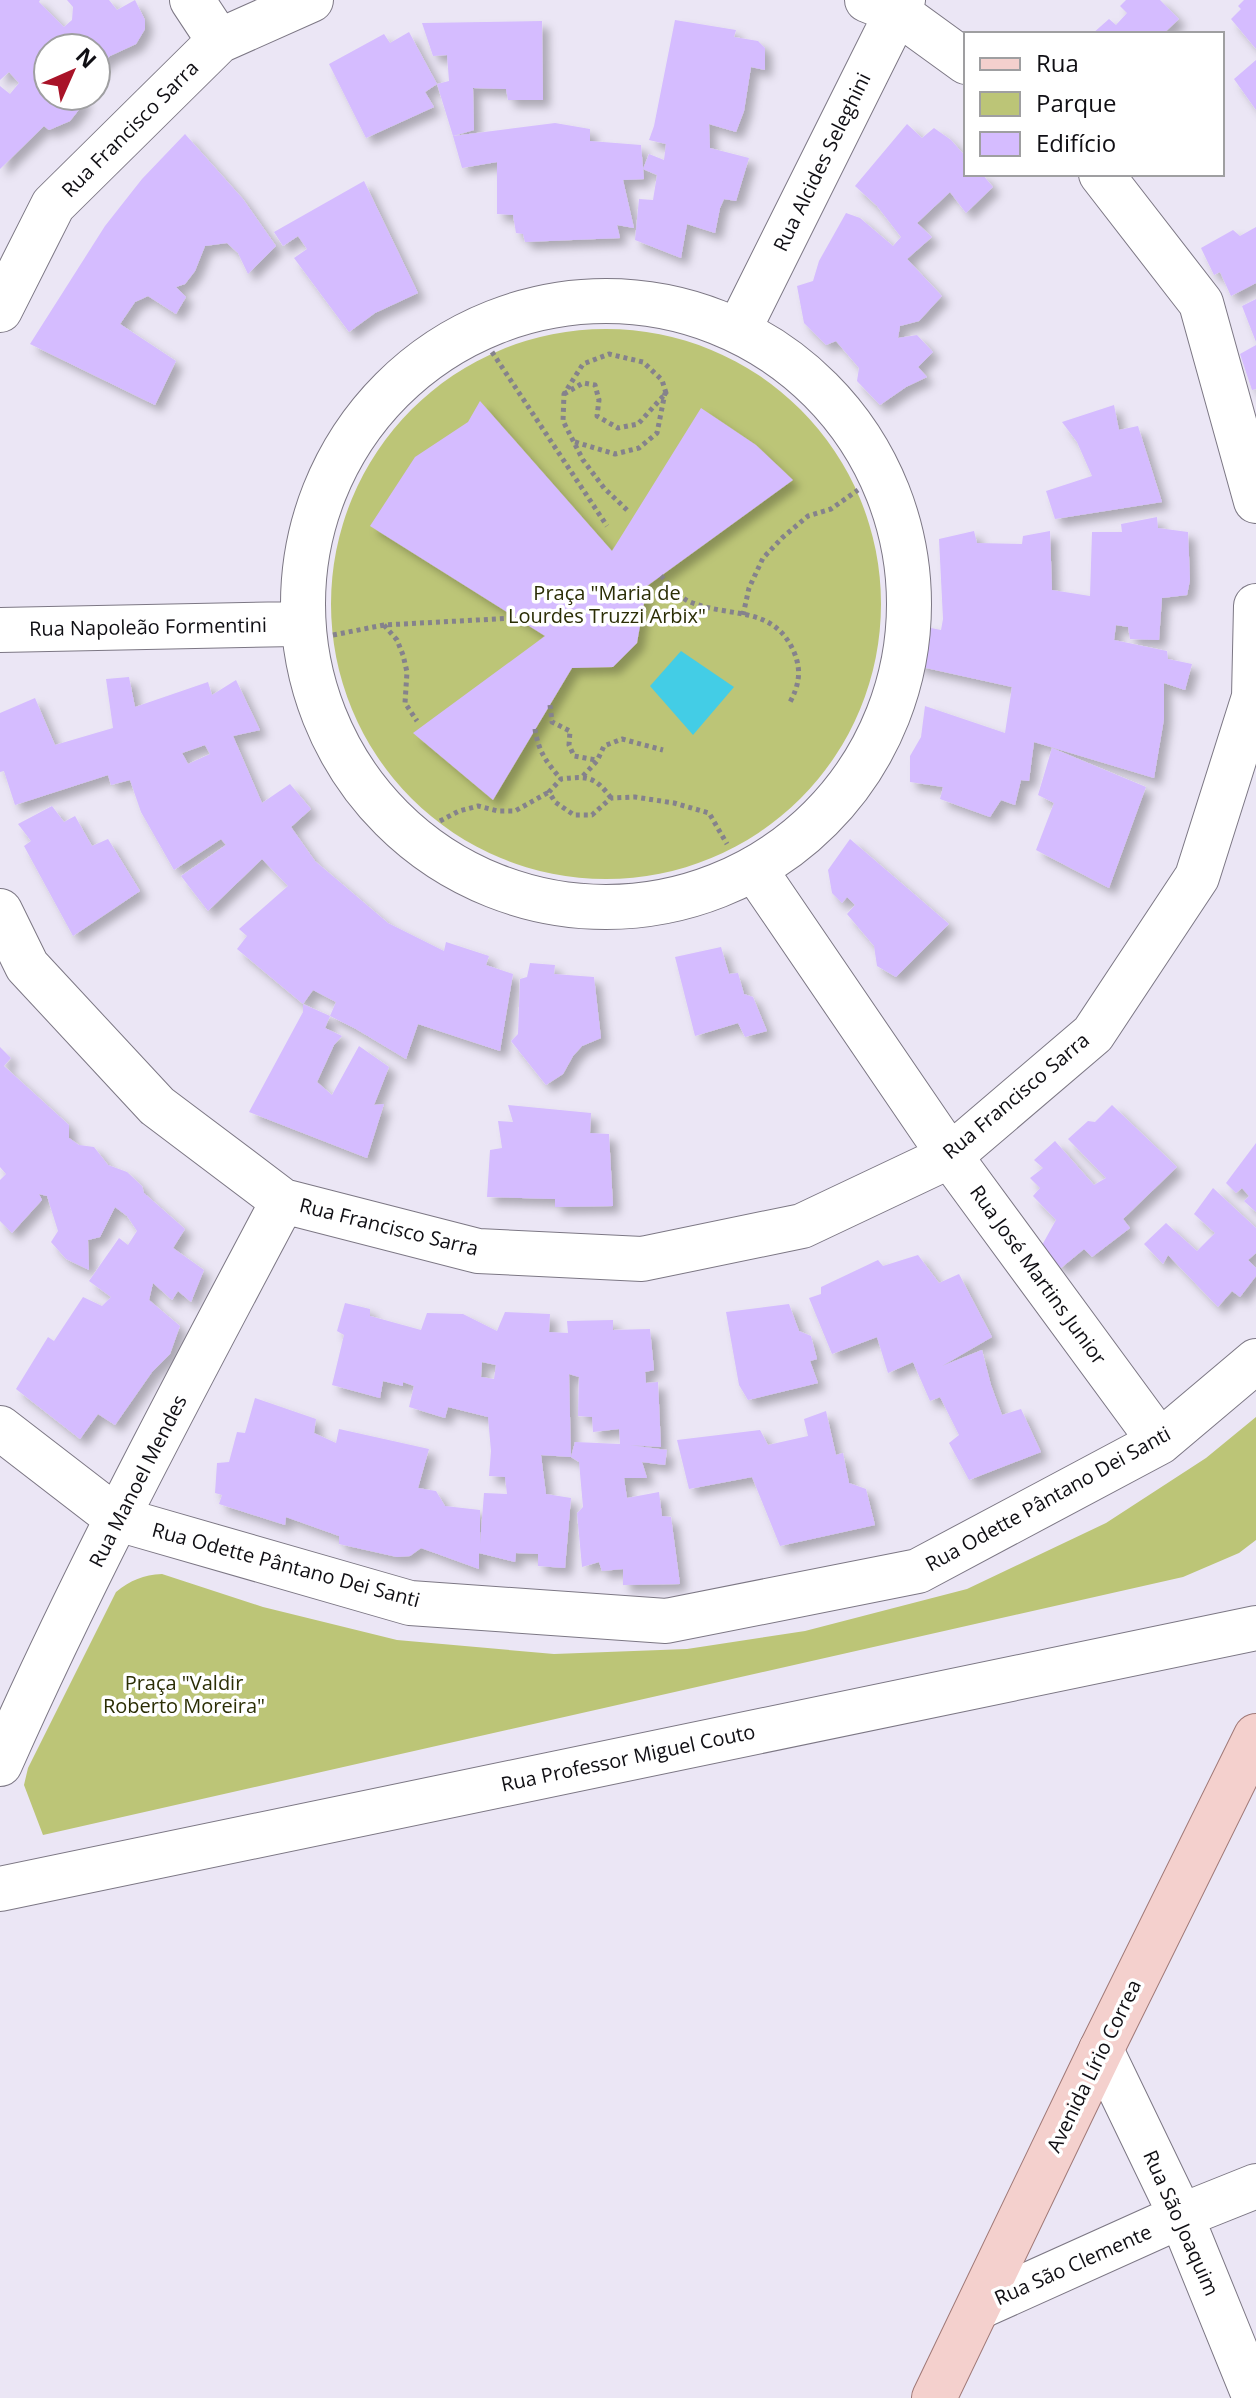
<svg xmlns="http://www.w3.org/2000/svg" width="1256" height="2398" viewBox="0 0 1256 2398" font-family="'Open Sans',sans-serif">
<style>
.green{fill:#bcc577}
.water{fill:#43cde6}
.building{fill:#d5bcff;fill-rule:evenodd;filter:url(#shadow)}
.lines{fill:none;stroke-linecap:round;stroke-linejoin:round}
.minor-casing{stroke:#7c7784;stroke-width:46}
.major-casing{stroke:#9f7876;stroke-width:46}
.path{stroke:#85828c;stroke-width:5;stroke-dasharray:4 4;stroke-linecap:butt}
.minor{stroke:#fff;stroke-width:44}
.major{stroke:#f4d0cd;stroke-width:44}
.labels{text-anchor:middle;stroke-width:7;stroke-linejoin:round;paint-order:stroke}
.street-label{font-size:20px;fill:#100f14;stroke:#fff}
.park-label{font-size:20px;fill:#2b2e05;stroke:#fff}
</style>
<defs>
<filter id="shadow"><feDropShadow dx="7" dy="7" stdDeviation="4" flood-color="#0004"/></filter>
</defs>
<rect width="100%" height="100%" fill="#ebe6f5"/>
<path class="green" d="M331 604a275 275 0 1 1 550 0a275 275 0 1 1-550 0Z
M1256,1417v123l-17,13 -56,24 -1140,258 -19,-50 4,-17 88,-176c15,-12 27,-17 46,-18l101,33 134,33 157,14 133,-5 118,-18 162,-42 139,-66 100,-65z"/>
<path class="water" d="M681,651l53,36 -41,48 -43,-49z"/>
<path class="building" d="M0,0h40l-1,2 25,25 8,-7 1,-13 -6,-7h42l8,10 18,-10 10,20v9l-9,15 -26,12 -14,14v-22h-16l-5,-7 -3,7h-24v48h37l-4,11 -11,14 -21,9 -5,-4 -44,43v-83l10,8 9,-11 -10,-11 -9,8z
M1126,0h34l19,19 -16,15h-71l17,-15 7,6 11,-12 -7,-7z
M1244,0h12v49l-25,-30 10,-10 -3,-3z
M675,20l61,10 -2,7 24,4 7,7v22l-14,-3 -7,44 -8,21 -27,-8 1,24 39,10 -13,43 -12,-2 -4,9 -5,25 -28,-9 -6,34 -46,-18 4,-41 14,1 4,-25 -14,-6 6,-15 15,6 2,-16 -17,-4 5,-14z
M542,21l1,79h-35l-2,-11 -33,-1 1,42 -21,6 -16,-52 12,-3 -2,-26 -14,1 -11,-33z
M409,32l28,52 -12,8 9,15 -68,31 -37,-74 55,-30 6,9z
M1256,60v50l-22,-31z
M555,123l35,6v12l51,4 3,34 -21,1 11,48 -17,-3 3,13 -95,4 -2,-8 -7,-1 -3,-18 -16,-1v-52l-35,6 -9,-32z
M907,124l15,14 12,-10 17,12 15,17v17h16l11,13 -27,26 -16,-21 -33,31 15,14 -25,22 35,37 -23,25 -19,5 -2,12 19,-3 16,17 -15,15 9,10 -21,10 -26,18 -23,-24 2,-13 -23,-27 -10,4 -22,-22 -7,-37 16,-5 6,-20 27,-48 14,5 33,28 8,-9 -24,-31 -22,-20z
M185,134l58,65 33,47 -28,28 -10,-21 -11,-10 -22,3 -10,25 -10,13 -9,3 10,10 -10,17 -28,-18 -13,6 -15,22 56,37 -21,44 -125,-61 75,-118 37,-47z
M364,181l54,112 -43,20 -26,19 -55,-74 13,-9 -9,-13 -15,10 -9,-14z
M1256,227v56l-25,13 -11,-24 -6,3 -13,-27 32,-18 7,6z
M1256,299v43l-14,-36z
M1256,345v44l-4,1 -12,-36z
M480,401l132,150 89,-143 55,37 37,35 -146,106 -10,57 -24,24 -41,1 -79,132 -80,-67 132,-97 -175,-110 45,-69 53,-35z
M1114,405l5,25 19,-4 24,76 -107,17 -9,-28 46,-15 -15,-34 -15,-20z
M1157,517l1,11 30,4 2,48 -3,15 -25,3 -3,42 -29,-1 -2,-12 -12,-2 -2,15 53,11 1,8 24,5 -7,26 -21,-7v36l-10,59 -120,-36 -5,39 -8,-1 -6,25 -14,-5 -11,17 -50,-18 3,-12 -33,-5v-26l11,-19 4,-31 80,27 7,-46 -95,-21 -5,-21 9,-19 20,4 2,-11 -4,-80 35,-8 3,12 45,1 1,-8 27,-5 2,59 38,6 2,-64h30l-1,-8z
M129,677l6,30 73,-25 4,13 24,-15 24,50 -27,6 29,67 28,-19 21,25 -20,18 24,34 73,62 56,28 2,-9 43,14 -3,9 27,9 -13,77 -82,-27 -12,35 -50,-30 -26,-13 6,-14 -23,-12 -10,14 -66,-55 10,-13 -8,-7 49,-43 -26,-27 -54,52 -27,-35 45,-31 -5,-6 -47,31 -33,-58 -11,-32 -19,5 -3,-10 -93,30 -11,-34 -4,1v-59l35,-15 20,47 58,-17 -7,-49zM205,745l5,9 -22,10 -6,-11z
M1052,748l94,39 -37,101 -73,-38 18,-47 -16,-8z
M52,806l12,16 11,-6 17,30 16,-7 32,52 -67,45 -49,-90 7,-5 -13,-17z
M850,839l99,85 -53,53 -19,-11 -3,-20 -27,-32 8,-9 -8,-8 -5,6 -10,-10 -4,-23z
M721,947l8,27 9,-1 6,21 9,3 14,34 -22,6 -7,-14 -43,13 -20,-79z
M530,963l25,2 -1,9 40,3 7,61 -19,8 -9,10 -10,18 -17,11 -35,-44 7,-7 2,-55 7,-2z
M303,1004l27,12 -5,12 17,8 -8,9 -17,37 15,13 27,-49 30,21 -15,38 10,-1 -17,54 -118,-46 54,-100z
M0,1047l11,11 -7,8 65,59v13l10,7 15,2 14,18 19,7 15,14 2,7 41,36 -12,19 31,22 -13,32 -13,-11 -6,9 -19,-17 -4,17 31,26 -10,28 -18,18 -37,53 -17,-11 -18,25 -64,-50 32,-52 6,4 29,-44 19,9 9,-9 -22,-16 30,-43 9,7 9,-14 -10,-15 -12,-9 -15,30 -12,3 1,30 -23,-11 -15,-17 7,-11 -11,-35 -8,-2 3,6 -30,33 -12,-12v-41l6,-6 -6,-7z
M508,1105l83,8 -1,20 19,1 4,72 -58,1v-8l-68,-2 3,-47 12,-2 -4,-27 15,1z
M1112,1105l65,62 -54,52 7,9 -38,29 -8,-8 -23,19 -20,-21 15,-27 -23,-24 7,-8 -10,-10 13,-10 -9,-8 21,-19 39,44 12,-7 -38,-39 20,-18 7,1z
M1256,1143v69l-12,-11 5,-5 -7,-8 -6,5 -10,-10z
M1213,1188l43,40v25l-8,7 8,8v8l-16,21 -8,-6 -14,16 -50,-52 -5,9 -19,-20 22,-21 31,28 18,-18 -21,-19z
M918,1255l21,28 20,-9 33,63 -50,29 40,-16 9,35 11,30 19,-6 20,43 -72,28 -20,-37 10,-8 -19,-38 -10,4 -17,-39 -25,11 -11,-36 -45,17 -23,-56 12,-4v-7l57,-27 5,6z
M345,1303l25,6v7l51,14 6,-17 36,1 34,17 8,-19 45,2 -1,18 19,1 -1,-12 46,-1v10l37,-1 4,41 -9,2 1,11 12,-1 3,65 -32,-2 38,5 -2,15 -23,-3 5,16h-23l3,20 32,-6 3,24 9,1 9,67 -57,1v-16l-21,2 -3,-9 -17,5 -5,-54 6,-6 -4,-45 -8,-5 -30,-2 5,39 25,4 -6,70 -27,-2v-12l-22,-1 -1,9 -36,-9v16l-58,-21 -11,8 -13,1 -58,-13v-8l-53,-19 -1,8 -66,-21 3,-9 -7,-2 2,-30 12,-1 8,-30 8,1 10,-35 61,21 -2,14 22,10 3,-14 90,20 -11,39 18,3 9,15 35,4v34l4,-51 23,1 -2,-17 -16,-1 2,-25 -3,-34 -40,-10 -3,11 -36,-11 5,-21 -11,-4v4l-20,-5 -3,17 -48,-13 12,-50 -7,-4zM482,1362l14,3 -2,14 -13,-2zM569,1374l10,3 -1,39 14,1 1,15 26,-3 1,15 -45,-2 -4,15z
M789,1304l10,27 12,5 6,23 -7,2 8,22 -70,17 -9,-15 -13,-73z
M826,1411l10,44 7,-2 6,30 17,6 9,36 -95,21 -28,-69 -63,12 -12,-49 83,-10 8,15 40,-9 -4,-17z"/>
<g class="lines">
<g class="minor-casing">
<path id="minor" d="M192,0l27,41
M867,0l30,12 69,50
M1101,174l100,129 55,198
M303 604a303 303 0 1 1 606 0a303 303 0 1 1-606 0Z
M0,310l53,-105 166,-164 92,-41
M741,325l162,-325
M0,630l296,-6
M755,870l195,286 210,286
M0,911l27,55 130,140 126,95 195,50 164,8 160,-33 148,-70 143,-122 104,-157 57,-180 2,-91
M0,1428l118,91 292,84 256,18 252,-50 242,-129 96,-81
M0,1764c85,-192 185,-378 283,-563
M0,1889l1256,-261
M1101,2050l80,166 74,182
M979,2307l202,-91 75,-30"/>
</g>
<g class="major-casing">
<path id="major" d="M934,2398l167,-348 155,-314"/>
</g>
<path class="path" d="M492,352l115,174
M564,394l19,-11 12,2 4,15 -2,16 21,12 20,-4 28,-31 -4,-13 -19,-18 -34,-8 -26,10 -19,30 -1,27 20,39 21,28 23,22
M575,442l40,12 24,-6 18,-15 8,-40
M661,576c8,8 17,20 27,25 41,18 85,3 106,51 8,19 5,34 -5,52
M743,615l6,-27 14,-30 20,-21 25,-21 23,-7 27,-19
M384,625l13,15 6,15 4,17 -2,31 12,18
M333,635l51,-10 131,-7
M550,705l2,17 18,9 -1,14 5,11 22,4
M535,729c3,22 12,34 26,50
M583,776l14,-15 7,-15 18,-7 41,11
M611,798c-16,-22 -24,-22 -50,-19l-12,13 6,10 19,13h18l19,-17 24,-1 39,6 35,10 18,31
M440,821l19,-10 19,-5 20,5h17l34,-19"/>
<use href="#minor" class="minor"/>
<use href="#major" class="major"/>
</g>
<g class="labels">
<g class="street-label">
<text transform="translate(130 129) rotate(-45)" y="7">Rua Francisco Sarra</text>
<text transform="translate(822 162) rotate(-64)" y="7">Rua Alcides Seleghini</text>
<text transform="translate(148 627) rotate(-1)" y="7">Rua Napoleão Formentini</text>
<text transform="translate(1016 1096) rotate(-40)" y="7">Rua Francisco Sarra</text>
<text transform="translate(389 1227) rotate(14)" y="7">Rua Francisco Sarra</text>
<text transform="translate(1038 1275) rotate(54)" y="7">Rua José Martins Junior</text>
<text transform="translate(138 1481) rotate(-63)" y="7">Rua Manoel Mendes</text>
<text transform="translate(1048 1499) rotate(-29)" y="7">Rua Odette Pântano Dei Santi</text>
<text transform="translate(286 1565) rotate(15)" y="7">Rua Odette Pântano Dei Santi</text>
<text transform="translate(628 1758) rotate(-12)" y="7">Rua Professor Miguel Couto</text>
<text transform="translate(1094 2066) rotate(-64)" y="7">Avenida Lírio Correa</text>
<text transform="translate(1181 2223) rotate(66)" y="7">Rua São Joaquim</text>
<text transform="translate(1073 2265) rotate(-24)" y="7">Rua São Clemente</text>
</g>
<g class="park-label">
<text x="607" y="600">Praça "Maria de<tspan x="607" dy="23">Lourdes Truzzi Arbix"</tspan></text>
<text x="184" y="1690">Praça "Valdir<tspan x="184" dy="23">Roberto Moreira"</tspan></text>
</g>
</g>
<rect x="964" y="32" width="260" height="144" fill="#ffffff" stroke="#9f9fa1" stroke-width="2"/>
<rect x="980" y="58" width="40" height="12" fill="#f4d0cd" stroke="#9f9fa1" stroke-width="2"/>
<text x="1036" y="72" font-size="24" fill="#100f14">Rua</text>
<rect x="980" y="92" width="40" height="24" fill="#bcc577" stroke="#9f9fa1" stroke-width="2"/>
<text x="1036" y="112" font-size="24" fill="#100f14">Parque</text>
<rect x="980" y="132" width="40" height="24" fill="#d5bcff" stroke="#9f9fa1" stroke-width="2"/>
<text x="1036" y="152" font-size="24" fill="#100f14">Edifício</text>
<g transform="translate(72 72) rotate(45)"><circle r="38" fill="#ffffff" stroke="#9f9fa1" stroke-width="2"/>
<path d="M0-6L14 30L0 20L-14 30Z" fill="#a91328"/>
<text y="-12" font-size="22" font-weight="bold" text-anchor="middle" fill="#100f14">N</text>
</g>
</svg>
